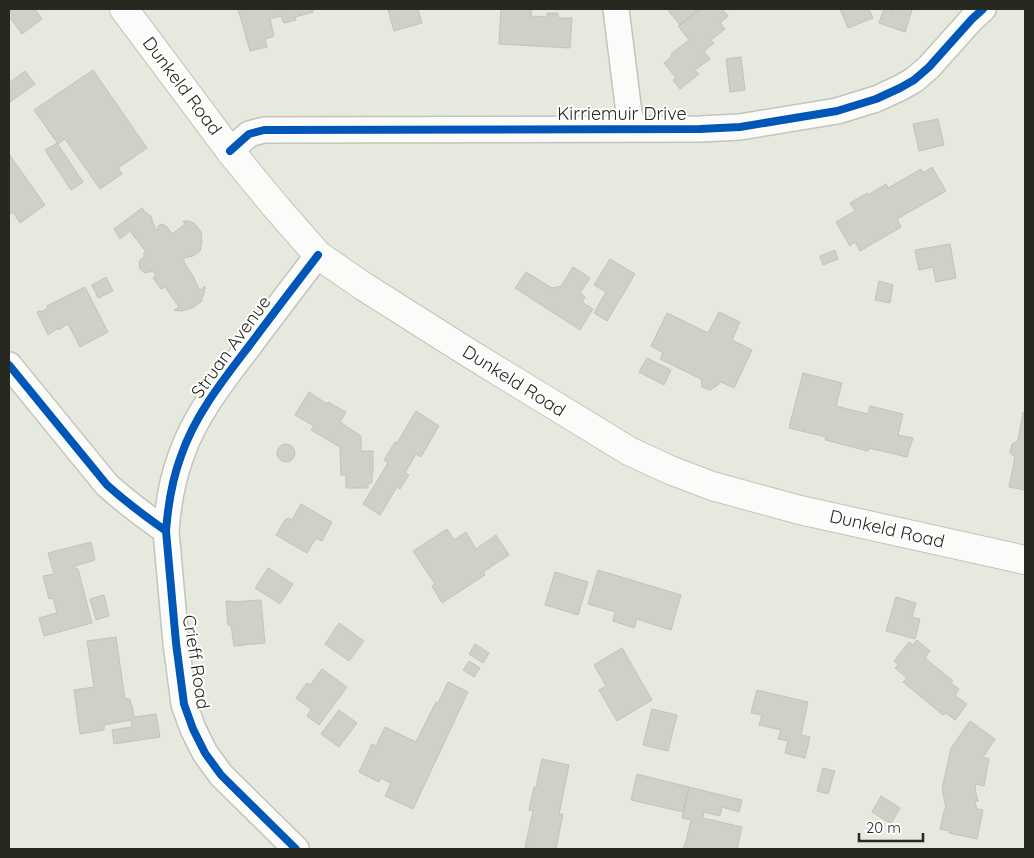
<svg xmlns="http://www.w3.org/2000/svg" width="1034" height="858" viewBox="0 0 1034 858" font-family="Quicksand,sans-serif">
<style>
.building{fill:#ced1c7;stroke:#c2c4ba}
.lines{fill:none;stroke-linecap:round;stroke-linejoin:round}
.minor-casing{stroke:#c3c4bb;stroke-width:28}
.secondary-casing{stroke:#c3c4bb;stroke-width:30}
.minor{stroke:#fbfcfa;stroke-width:25}
.secondary{stroke:#fbfcfa;stroke-width:28}
.cycleway-casing{stroke:#fff;stroke-width:11}
.cycleway{stroke:#0057b8;stroke-width:8}
.labels{text-anchor:middle;stroke-width:4;stroke-linejoin:round;paint-order:stroke}
.street-label{font-size:18px;fill:#27281f;stroke:#fff}
</style>
<rect width="100%" height="100%" fill="#e6e9dd"/>
<path class="building" d="M9,9h26l7,10 -20,15 -13,-18z
M238,9h74l1,3 -18,5 1,3 -12,3 -3,-7 -11,3 4,17 -9,3 2,8 -17,4z
M388,9h30l4,14 -28,8z
M501,9h31l-1,7 16,1v-4h11v5h14l-2,30 -71,-4z
M667,9h33l-20,16z
M700,9h22l6,7 -8,7 5,6 -14,11 3,3 -10,8 6,8 -15,11 4,4 -19,15 -7,-9 3,-2 -12,-15 8,-7 -1,-2 18,-14 -11,-14z
M840,9h29l4,9 -25,10z
M884,9h4l9,3 1,-3h10l4,1 -7,22 -26,-9z
M741,57l4,33 -15,2 -4,-33z
M93,70l54,78 -29,20 4,6 -22,15 -35,-50 -7,5 -24,-34z
M25,71l10,13 -25,18 -1,-19z
M938,119l6,26 -25,6 -6,-27z
M57,143l26,39 -12,8 -26,-40z
M9,154l36,51 -25,18 -7,-11 -4,3z
M932,167l14,24 -49,28 4,8 -41,24 -5,-9 -5,4 -14,-24 19,-11 -5,-8 17,-10 1,2 18,-11 2,4 33,-19 2,4z
M142,208l2,3 7,5 3,10 4,5v-5l4,-2 5,3 5,7 13,-10 -2,-3h5l6,2 4,5 3,4 1,11 -2,8 -7,5 -9,2v4l9,14 5,11 3,3 4,-4 -1,7 -3,9 -9,6 -10,3 -8,-1 5,-3 -14,-20 -4,2 -8,-11 3,-2 -3,-5 -8,2 -5,-4 -1,-6 1,-3 5,-4 -2,-2 3,-2 -16,-21 -10,8 -6,-10z
M950,244l6,34 -20,4 -3,-15 -14,3 -4,-20z
M835,250l3,9 -15,6 -3,-9z
M610,259l25,15 -28,47 -13,-8 12,-21 -12,-7z
M573,267l17,11 -10,15 5,4 -3,5 11,7 -13,21 -65,-42 11,-16 26,16 9,-2z
M106,277l7,14 -15,7 -6,-13z
M879,281l14,4 -3,18 -15,-3z
M85,287l23,45 -28,15 -12,-23 -10,6v-2l-10,7 -11,-23 2,-1 2,1 7,-4 -1,-2z
M719,312l21,10 -8,18 20,10 -18,38 -13,-6 -3,3 -8,5 -8,-3 -1,-8 -41,-20 3,-6 -12,-7 16,-33 41,20z
M647,358l24,12 -7,15 -25,-13z
M803,373l39,10 -6,23 32,8 2,-8 33,8 -5,21 15,3 -6,19 -38,-9 -1,3 -43,-11 1,-3 -37,-9z
M309,392l18,12 1,-2 18,10 -6,10 21,14v15h12v22h-1v10h-4v5h-22v-13h-5l-1,-28 -29,-17 3,-4 -19,-11z
M416,411l23,15 -18,31 -5,-3 -11,19 4,2 -9,14 -3,-2 -17,28 -17,-11 25,-41 -4,-3 11,-18 2,1z
M1023,412l2,1v77l-16,-3 6,-30 -5,-4 2,-9 6,-3z
M277 453a9 9 0 1 1 18 0a9 9 0 1 1-18 0Z
M301,504l31,18 -10,19 -6,-3 -9,15 -31,-18 9,-15 4,-2 3,2z
M447,529l7,11 12,-8 10,17 20,-14 13,20 -26,17 2,3 -43,28 -10,-17 3,-2 -22,-33z
M91,542l4,18 -20,6v3h3l14,54 -48,13 -5,-18 18,-5 -4,-15 -4,1 -6,-23 11,-2 -6,-21z
M268,568l25,16 -13,20 -25,-16z
M598,570l83,25 -10,35 -34,-11 -3,9 -21,-7 2,-9 -27,-8z
M555,572l33,10 -10,33 -33,-10z
M104,595l5,21 -13,4 -6,-21z
M896,597l20,6 -4,14 8,2 -5,20 -29,-8z
M261,600l4,43 -31,3 -3,-21h-3l-2,-24h5l1,1z
M339,623l25,18 -15,20 -24,-17z
M116,637l9,62h5l1,7 1,-1 2,12 22,-3 4,23 -46,7 -2,-14 20,-3 -1,-7 -27,5v5l-24,4 -6,-44 20,-3 -7,-46z
M917,640l13,11 -5,7 28,23 -2,2 8,6 -4,6 12,9 -12,16 -9,-7 -3,2 -40,-33 4,-4 -12,-10 3,-3 -4,-4 15,-19 4,3z
M475,644l14,9 -6,10 -14,-9z
M622,648l30,52 -35,21 -18,-31 7,-4 -12,-21z
M469,661l11,7 -6,9 -11,-7z
M322,669l25,18 -28,38 -12,-9 4,-7 -15,-11 11,-15 3,2z
M448,682l20,10 -55,117 -28,-13 6,-13 -10,-5 -2,4 -20,-10 13,-28 4,2 9,-19 31,15 20,-40 2,1z
M757,690l51,12 -7,33 9,2 -5,21 -20,-5 3,-12 -10,-2 3,-9 -22,-5 3,-10 -11,-2z
M652,709l25,6 -9,36 -25,-6z
M339,710l18,13 -18,24 -18,-13z
M970,721l25,18 -12,18 6,2 -5,27 -8,-2 -1,5 3,12 -3,1 2,7 6,1 -6,29 -28,-6 1,-2 -10,-2 4,-18 2,-3 -4,-19 9,-41z
M542,759l27,6 -10,49h4l-7,35h-21l-10,-2 8,-36 -4,-1 5,-23h2z
M823,768l12,3 -7,23 -11,-3z
M637,774l52,13 -6,25 -52,-12z
M689,787l53,13 -3,12 -17,-5 -2,9 -16,-4 -1,6 39,9 -5,22h-54l1,-4h1l6,-25 -9,-2z
M881,796l19,12 -9,16 -19,-12z"/>
<g class="lines">
<g class="minor-casing">
<path id="minor" d="M616,9l13,104 5,16
M230,151l19,-17 15,-4 436,-1 40,-2 97,-16 39,-12 24,-11 14,-8 15,-13 43,-48 11,-10
M9,365l98,120c19,17 39,32 59,46 2,-26 6,-51 15,-75 14,-41 42,-76 68,-110 23,-31 46,-61 69,-91
M166,531l10,112 8,61 9,25 12,24 16,22 75,74"/>
</g>
<g class="secondary-casing">
<path id="secondary" d="M124,9l106,142 46,56 42,48 45,31 109,69 157,96 41,19 42,16 88,24 225,50"/>
</g>
<use href="#minor" class="minor"/>
<use href="#secondary" class="secondary"/>
<g class="cycleway-casing">
<path id="cycleway" d="M230,151l19,-17 15,-4 436,-1 40,-2 97,-16 39,-12 24,-11 14,-8 15,-13 43,-48 11,-10
M9,365l98,120c19,17 39,32 59,46 2,-26 6,-51 15,-75 14,-41 42,-76 68,-110 23,-31 46,-61 69,-91
M166,531l10,112 8,61 9,25 12,24 16,22 75,74"/>
</g>
<use href="#cycleway" class="cycleway"/>
</g>
<g class="labels">
<g class="street-label">
<text transform="translate(182 86) rotate(53)" y="6">Dunkeld Road</text>
<text x="622" y="120">Kirriemuir Drive</text>
<text transform="translate(231 347) rotate(-54)" y="6">Struan Avenue</text>
<text transform="translate(514 381) rotate(32)" y="6">Dunkeld Road</text>
<text transform="translate(887 529) rotate(13)" y="6">Dunkeld Road</text>
<text transform="translate(196 662) rotate(81)" y="6">Crieff Road</text>
</g>
</g>
<rect width="1034" height="858" fill="none" stroke="#27281f" stroke-width="20"/>
<path d="M859 833v8h64v-8" fill="none" stroke="#27281f" stroke-width="2.5"/>
<text x="866" y="833" font-size="15" fill="#27281f" stroke="#ffffff" stroke-width="4" paint-order="stroke">20 m</text>
</svg>
